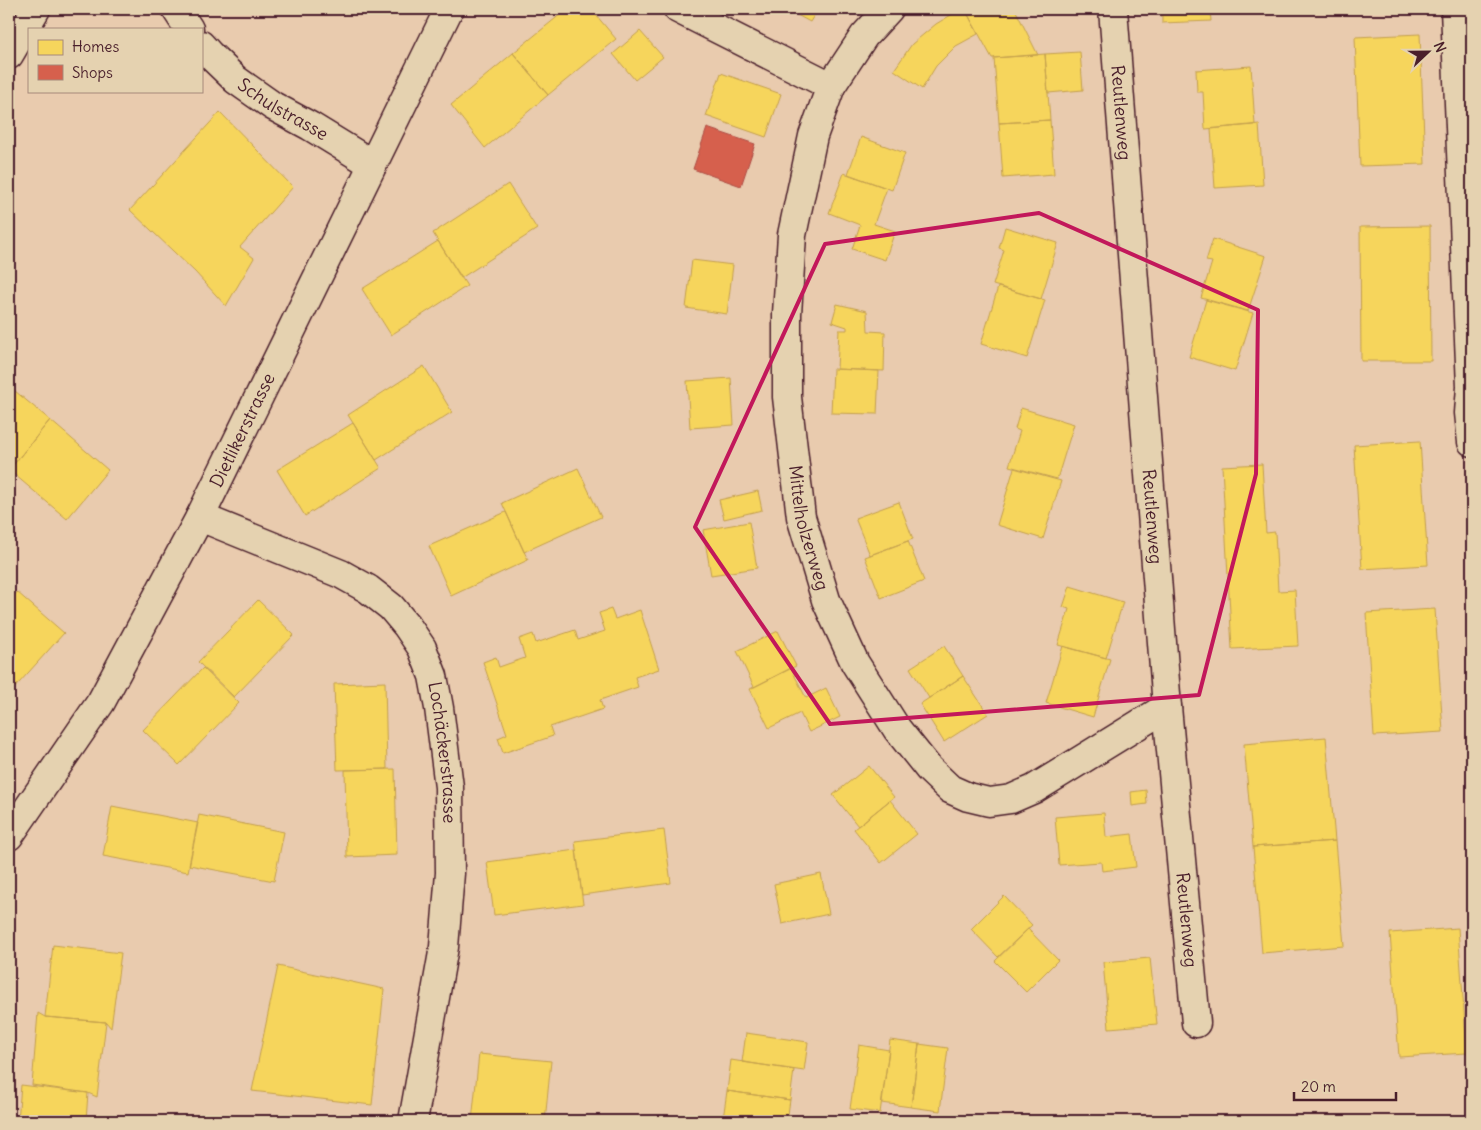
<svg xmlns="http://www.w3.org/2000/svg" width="1481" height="1130" viewBox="0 0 1481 1130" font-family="Delius,sans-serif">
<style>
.built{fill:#e4bea6}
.homes{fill:#f6d55c;stroke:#c29e4d}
.shops{fill:#d6604d;stroke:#ac4c43}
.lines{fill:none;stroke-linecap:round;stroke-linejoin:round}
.minor-casing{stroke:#4a1f2b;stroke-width:31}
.tertiary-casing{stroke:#4a1f2b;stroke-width:31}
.minor{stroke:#e5d2b0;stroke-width:28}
.tertiary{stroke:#e5d2b0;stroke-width:28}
.marked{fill:none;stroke:#c2185b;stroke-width:4;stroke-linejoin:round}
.labels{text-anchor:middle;stroke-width:5;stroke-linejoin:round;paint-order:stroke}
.street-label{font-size:18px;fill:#4a1f2b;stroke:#e5d2b0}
</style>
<rect width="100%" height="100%" fill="#e9cbae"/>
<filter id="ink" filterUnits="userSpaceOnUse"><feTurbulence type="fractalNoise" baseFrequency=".02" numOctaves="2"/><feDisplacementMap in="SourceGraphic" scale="10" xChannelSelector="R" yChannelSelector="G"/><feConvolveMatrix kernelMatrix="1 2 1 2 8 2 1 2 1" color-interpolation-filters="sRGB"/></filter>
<g filter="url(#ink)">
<path class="built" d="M9,9h27l-27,46z"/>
<path class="homes" d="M567,9h24l25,30 -68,56 -35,-42z
M786,9h32l-8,13z
M961,9h4l13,25 -22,12 -20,20 -14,23 -28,-19 18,-26 24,-20z
M965,9h50l23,46 -46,3z
M1162,9h48l1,12 -49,2z
M640,31l23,26 -28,23 -22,-26z
M1420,34l5,130 -65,2 -5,-129z
M1080,52l3,38 -35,3 -3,-39z
M513,53l35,42 -63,53 -34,-43z
M1045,54l5,66 -51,3 -5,-65z
M1251,66l4,59 -50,4 -2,-37h-6l-1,-22z
M721,73l60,21 -15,43 -60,-21z
M220,112l73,75 -53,60 14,11 -28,48 -31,-34 -65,-62z
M1050,120l4,54 -51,4 -4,-55z
M1259,124l4,61 -48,3 -4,-59z
M861,137l44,16 -13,37 -44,-16z
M844,173l43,15 -13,36 21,7 -10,29 -33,-11 8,-24 -31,-12z
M508,184l29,45 -76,49 -28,-45z
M1430,226l1,135h-70l-1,-134z
M1005,227l53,16 -17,56 -48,-14 11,-35 -5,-2z
M1213,239l53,17 -18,55 -47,-13 11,-36 -6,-1z
M438,241l29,45 -76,49 -29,-46z
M692,260l41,5 -6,49 -41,-6z
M998,287l47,13 -18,58 -46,-14z
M1206,300l47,13 -18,58 -46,-14z
M837,304l30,7 1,20 17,1 -1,39 -47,-2 2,-39h8v-3l-15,-5z
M424,366l28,46 -76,48 -28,-45z
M833,369l46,2 -2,43 -46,-1z
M731,378l3,47 -44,3 -3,-47z
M9,386l41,34 -41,50z
M1021,408l53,16 -17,55 -48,-13 11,-35 -5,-2z
M50,420l58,50 -41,49 -58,-49z
M353,423l28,45 -76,48 -28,-46z
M1420,441l8,124 -66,4 -8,-124z
M1262,464l4,69 9,-1 3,59 17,-1 3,56 -66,3 -10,-183z
M578,468l23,49 -77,35 -22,-49z
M1014,468l47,13 -18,58 -46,-14z
M758,491l4,19 -38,9 -5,-19z
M899,502l14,37 -43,16 -15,-37z
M506,512l22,48 -77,36 -22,-50z
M749,522l8,46 -46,7 -8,-45z
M908,541l16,40 -43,17 -16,-41z
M1070,586l53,16 -17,56 -48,-13 11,-36 -6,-2z
M17,592l47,41 -54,60 -1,-1v-90z
M258,600l36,35 -60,62 -36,-35z
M611,609l4,10 25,-9 19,59 -24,8 3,10 -38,13 3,9 -53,18 3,9 -50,17 -5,-15 9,-4 -24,-72 13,-5 3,10 26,-9 -6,-19 14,-5 3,9 39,-13 3,10 27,-9 -6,-18z
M1435,609l8,123 -69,4 -8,-123z
M778,631l18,35 -42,21 -17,-36z
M944,646l19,30 -34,22 -19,-30z
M1063,646l47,13 -17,58 -47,-14z
M203,668l36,35 -60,62 -36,-35z
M791,668l15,30 20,-10 14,29 -31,15 -9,-19 -31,15 -19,-39z
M963,676l25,38 -44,28 -24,-38z
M385,682l2,87 -50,1 -3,-86z
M1326,737l9,104 -82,6 -9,-103z
M869,766l25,31 -36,29 -25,-31z
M395,769l2,86 -50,2 -2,-87z
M1146,790l1,14 -15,2 -1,-14z
M890,800l27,34 -36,29 -27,-34z
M112,806l86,17 -10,49 -85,-16z
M1104,813l2,24 26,-3 4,33 -34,4 -1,-9 -42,3 -4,-48z
M199,815l85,17 -10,49 -85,-16z
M664,830l7,53 -89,12 -7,-54z
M1335,841l9,105 -82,7 -9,-106z
M576,850l7,54 -89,11 -7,-53z
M821,874l8,40 -47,10 -8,-40z
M1004,896l28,29 -34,32 -27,-28z
M1458,928l9,125 -68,4 -9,-124z
M1028,929l30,31 -32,32 -31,-31z
M53,945l68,8 -10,75 -5,-6 -61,-5z
M1150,958l7,66 -48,4 -6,-66z
M278,966l106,23 -12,116 -120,-14z
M38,1013l7,4 61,5 -9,75 -9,-4 -56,-8z
M746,1033l62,9 -4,29 -62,-9z
M890,1040l29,4 -8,63 -29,-4z
M919,1044l29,4 -8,63 -29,-4z
M859,1045l30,5 -9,63 -30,-4z
M479,1054l72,7 -6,60h-73z
M731,1060l63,10 -4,30 -63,-9z
M21,1085l67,8 -2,28h-68z
M727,1091l63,9 -3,21h-51l-13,-2z
M703,1117l20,2 13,2h-34z"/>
<path class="shops" d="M707,128l48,16 -14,42 -48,-17z"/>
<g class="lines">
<g class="minor-casing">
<g id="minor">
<path d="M176,9l13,20"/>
<path d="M678,9l153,77"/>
<path id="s1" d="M889,9l-25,27 -33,50 -18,50 -21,99 -5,79v83l14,120 25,83 29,63 42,66 32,40 21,20 18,8 21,5 22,-3 23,-10 133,-82"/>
<path id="s2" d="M1113,9l54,698 29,316"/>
<path d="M1455,9l16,378 -2,26 3,29"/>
<path id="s3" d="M201,45l9,10 26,25 37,26 37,20 62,38"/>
<path d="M9,55l27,-46"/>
<path id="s4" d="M200,517l141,57 27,15 23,18 16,19 15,22 11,28 6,32 10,79 1,86 -6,74 -31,174"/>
</g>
</g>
<g class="tertiary-casing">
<g id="tertiary">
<path id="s5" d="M9,836l92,-134 99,-185 249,-508"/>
</g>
</g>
<use href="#minor" class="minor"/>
<use href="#tertiary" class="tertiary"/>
</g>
</g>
<path class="marked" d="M1039,213l219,97 -2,164 -57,221 -369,29 -135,-197 130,-283z"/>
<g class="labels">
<g class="street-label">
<text dy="6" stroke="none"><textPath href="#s3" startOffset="105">Schulstrasse</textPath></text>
<text dy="6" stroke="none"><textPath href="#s2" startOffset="104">Reutlenweg</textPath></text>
<text dy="6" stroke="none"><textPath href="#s5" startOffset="469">Dietlikerstrasse</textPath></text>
<text dy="6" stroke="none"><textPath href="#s2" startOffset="509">Reutlenweg</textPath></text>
<text dy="6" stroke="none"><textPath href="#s1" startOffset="546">Mittelholzerweg</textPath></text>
<text dy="6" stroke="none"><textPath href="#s4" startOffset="371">Lochäckerstrasse</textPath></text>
<text dy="6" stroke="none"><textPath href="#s2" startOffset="914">Reutlenweg</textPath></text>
</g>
</g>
<rect width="1481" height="1130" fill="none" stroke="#e5d2b0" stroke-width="30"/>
<rect x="15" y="15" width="1451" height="1100" fill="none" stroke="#4a1f2b" stroke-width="2" filter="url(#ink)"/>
<rect x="28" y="28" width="175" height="65" fill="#e5d2b0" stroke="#a78a7b"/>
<rect x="38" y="40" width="25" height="15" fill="#f6d55c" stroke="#a78a7b"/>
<text x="72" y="52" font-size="15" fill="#4a1f2b">Homes</text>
<rect x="38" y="65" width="25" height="15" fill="#d6604d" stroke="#a78a7b"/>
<text x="72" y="78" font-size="15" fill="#4a1f2b">Shops</text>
<g transform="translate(1428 52) rotate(68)" stroke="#e5d2b0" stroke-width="4" paint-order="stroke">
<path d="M0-4L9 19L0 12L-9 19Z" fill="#4a1f2b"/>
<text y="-8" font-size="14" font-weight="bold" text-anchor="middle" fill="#4a1f2b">N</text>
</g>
<path d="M1294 1092v8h102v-8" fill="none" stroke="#4a1f2b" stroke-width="2.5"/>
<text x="1301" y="1092" font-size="15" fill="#4a1f2b" stroke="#e5d2b0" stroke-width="4" paint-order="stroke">20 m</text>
</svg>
